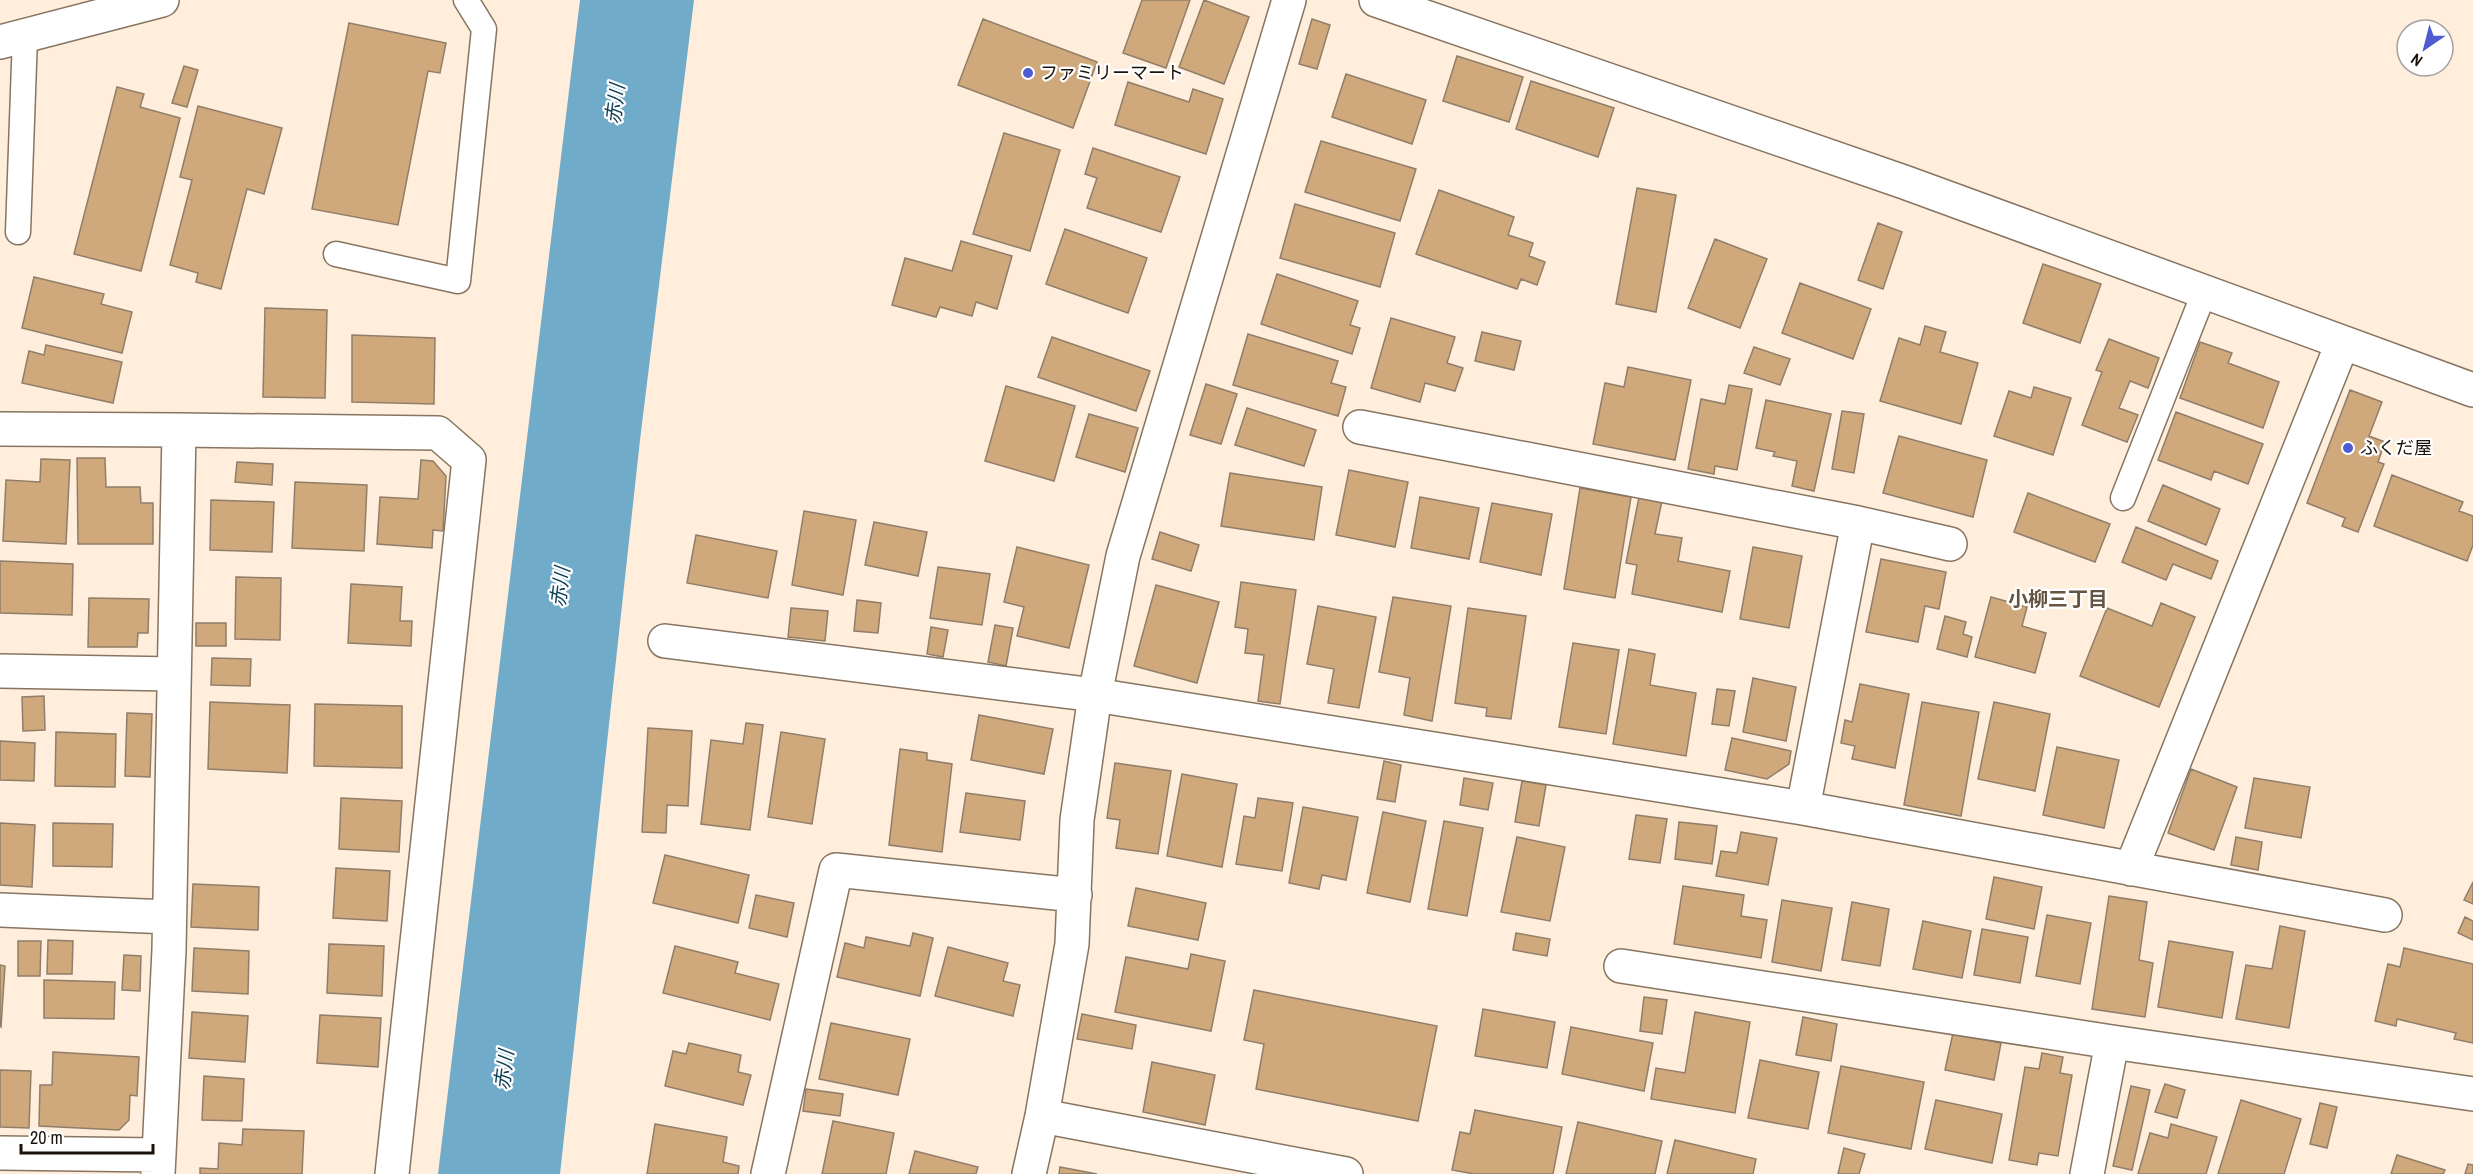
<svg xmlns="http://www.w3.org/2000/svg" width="2473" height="1174" viewBox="0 0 2473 1174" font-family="'Archivo Narrow','Noto Sans JP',sans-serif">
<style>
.water{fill:#70abca}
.building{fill:#cfa87b;stroke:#917e6a;stroke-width:1.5}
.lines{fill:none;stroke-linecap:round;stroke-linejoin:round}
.lane-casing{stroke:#877561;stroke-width:27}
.street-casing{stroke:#877561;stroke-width:36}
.secondary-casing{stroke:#877561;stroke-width:36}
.lane{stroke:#fff;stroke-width:24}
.street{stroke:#fff;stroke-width:33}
.secondary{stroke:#fff;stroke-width:33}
.poi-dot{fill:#4f5bd1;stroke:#fff;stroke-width:2}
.labels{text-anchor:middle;stroke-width:4.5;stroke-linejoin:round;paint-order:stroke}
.poi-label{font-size:18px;fill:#1a130b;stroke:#fff;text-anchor:start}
.water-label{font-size:20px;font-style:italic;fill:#114258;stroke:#fff}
.neighbourhood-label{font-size:20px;font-weight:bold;fill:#655441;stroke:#fff}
</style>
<rect width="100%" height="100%" fill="#feeedb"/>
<path class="water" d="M580,0h114l-54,440 -80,734h-122z"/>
<path class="building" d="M1142,0h48l-24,68 -43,-15z
M1204,0l45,17 -25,67 -45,-17z
M983,19l114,43 -24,66 -115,-43z
M1312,19l18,6 -13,44 -18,-5z
M349,23l97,20 -6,30 -12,-2 -30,154 -86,-16z
M1457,56l66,21 -14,45 -66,-21z
M184,66l14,4 -11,37 -15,-4z
M1346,74l80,26 -14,44 -80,-27z
M1531,81l83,27 -16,49 -82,-28z
M1128,82l61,20 4,-13 30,10 -17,55 -91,-29z
M117,87l27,7 -4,13 40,11 -39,153 -67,-17z
M198,106l84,22 -18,66 -17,-5 -26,100 -25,-7 2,-9 -28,-8 22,-85 -12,-3z
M1004,133l56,17 -30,101 -57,-17z
M1321,141l95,28 -16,52 -95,-29z
M1093,148l87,29 -19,55 -74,-24 10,-30 -12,-4z
M1637,188l39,7 -20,117 -40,-8z
M1439,190l75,27 -6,18 25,8 -4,13 16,6 -8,23 -16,-6 -4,10 -101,-35z
M1295,204l100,29 -15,54 -100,-29z
M1878,223l24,9 -19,57 -25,-9z
M1065,229l82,29 -19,55 -82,-29z
M1715,239l52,20 -27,69 -52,-20z
M961,241l51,15 -15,53 -21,-7 -4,14 -32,-9 -4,10 -44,-12 13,-47 47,13z
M2043,264l58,20 -21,59 -57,-20z
M1277,274l81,27 -8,24 10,3 -8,26 -91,-30z
M34,277l70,17 -3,10 31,8 -10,41 -100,-25z
M1800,283l71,26 -18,50 -71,-26z
M265,308l62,2 -2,88 -62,-1z
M1391,318l64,19 -8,26 16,5 -8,23 -30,-8 -5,19 -49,-14z
M1925,326l21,6 -6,20 38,11 -17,61 -81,-23 19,-63 21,7z
M1482,332l39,9 -7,29 -39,-9z
M1248,334l90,27 -7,22 15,4 -8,29 -105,-31z
M352,335l83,3 -1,66 -82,-2z
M1052,337l98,34 -14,40 -98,-34z
M2109,339l50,19 -11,30 -18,-7 -11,27 19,7 -11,27 -45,-17 20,-53 -6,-2z
M2200,342l32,11 -4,10 51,19 -16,46 -83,-30z
M46,345l76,17 -9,41 -91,-20 7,-32 15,4z
M1754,347l36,12 -10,26 -36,-12z
M1628,367l63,13 -16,80 -82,-16 12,-61 19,4z
M1206,384l31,10 -16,50 -31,-9z
M1729,385l23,4 -15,81 -22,-4 -1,8 -26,-5 13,-70 24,5z
M1006,386l69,20 -21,75 -69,-20z
M2034,387l37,11 -18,57 -59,-19 15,-45 22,7z
M2350,390l32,12 -13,34 16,6 -7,20 6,2 -26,68 -16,-6 3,-8 -38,-15z
M1766,400l65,14 -17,77 -22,-5 5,-25 -24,-5 2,-4 -19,-4z
M1247,408l69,22 -12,36 -69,-21z
M1842,411l22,3 -10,59 -22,-4z
M2176,412l87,32 -15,40 -34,-13 -3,9 -53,-20z
M1089,414l49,14 -13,44 -49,-15z
M1899,436l88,24 -14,57 -90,-24z
M77,458h28l1,29h34l1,16h12v41h-75z
M41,459l29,1 -4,84 -63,-3 3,-61 34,2z
M421,460l12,1 13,15 -3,55 -10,-1 -1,18 -55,-4 3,-47 38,2z
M237,462l36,2 -1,21 -37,-3z
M1349,470l59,12 -13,65 -59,-12z
M1230,473l92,14 -8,53 -93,-14z
M2392,475l71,27 -4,9 14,5v29l-6,16 -93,-35z
M295,482l72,3 -3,66 -72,-3z
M2163,485l57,24 -14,36 -58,-24z
M1580,488l51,9 -16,101 -51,-9z
M2028,493l82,31 -15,38 -81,-30z
M1420,497l59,11 -10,51 -58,-11z
M1639,497l23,4 -7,33 27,4 -4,23 52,10 -8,41 -90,-18 5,-29 -11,-2z
M211,500l63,2 -2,50 -62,-2z
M1492,503l60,11 -11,61 -61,-13z
M804,511l52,9 -13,75 -51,-10z
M874,522l53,10 -9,44 -53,-11z
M2136,527l82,34 -7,18 -38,-15 -7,16 -44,-18z
M1160,532l39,13 -8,26 -39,-12z
M696,535l81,16 -9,47 -81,-15z
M1017,547l72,18 -20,83 -52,-12 7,-29 -20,-5z
M1753,547l49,9 -13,72 -49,-9z
M1881,559l65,13 -7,37 -14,-3 -7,36 -52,-10z
M0,561l73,3 -1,51 -72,-2z
M938,567l52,7 -8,51 -52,-7z
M236,577l45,1 -1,62 -45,-1z
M1241,582l55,8 -16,114 -22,-3 6,-46 -19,-2 3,-24 -13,-2z
M351,584l51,3 -2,34h12l-1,25 -63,-3z
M1156,585l63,17 -22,81 -63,-17z
M1393,597l58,9 -19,115 -28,-6 6,-37 -31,-6z
M1991,597l36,10 -5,19 24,7 -11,40 -60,-16z
M89,598l60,1 -1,34h-10l-1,14h-49z
M857,600l24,3 -3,30 -24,-2z
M2161,603l34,14 -36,90 -79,-31 27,-68 45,18z
M1318,606l58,11 -17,91 -31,-5 6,-34 -27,-5z
M791,608l37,3 -3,30 -37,-4z
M1468,608l58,8 -15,103 -25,-3 1,-8 -32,-5z
M1945,616l21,6 -3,12 9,3 -5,20 -30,-8z
M196,623h30v23h-30z
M995,625l18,3 -7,38 -18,-4z
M931,627l17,3 -5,27 -16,-3z
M1573,643l46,7 -13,84 -47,-7z
M1629,649l26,5 -5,31 46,8 -10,63 -73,-12z
M212,658l39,1 -1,27 -39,-1z
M1753,678l43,9 -10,54 -43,-9z
M1860,684l49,10 -14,74 -43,-9 3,-13 -14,-3 4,-23 7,2z
M1717,689l18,2 -6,35 -17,-2z
M44,696l1,34 -22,1 -1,-34z
M210,702l80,3 -3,68 -79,-4z
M1922,702l57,10 -18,104 -57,-11z
M1994,702l56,12 -15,77 -57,-12z
M315,704l87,2v62l-88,-2z
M127,713l25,1 -2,63 -25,-1z
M979,715l74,14 -9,45 -73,-14z
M746,723l17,2 -13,105 -49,-6 10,-84 32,4z
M648,728l44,3 -4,75 -21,-1 -1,28 -24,-1z
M56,732l60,2 -1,53 -60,-1z
M781,732l44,7 -13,85 -44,-7z
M1732,738l59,13 -2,13 -22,15 -42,-9z
M0,741l35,2 -1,38 -34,-1z
M2057,747l62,13 -15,68 -61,-13z
M900,749l27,4v7l25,4 -10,88 -53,-7z
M1384,761l17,4 -6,37 -18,-3z
M1115,763l56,8 -13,83 -42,-6 4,-28 -13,-2z
M2191,769l46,18 -23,63 -46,-17z
M1182,774l55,10 -15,83 -55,-11z
M1464,778l29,5 -5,27 -28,-5z
M2254,778l56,9 -9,51 -56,-10z
M1522,781l24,4 -7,41 -24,-4z
M966,793l59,8 -5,39 -60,-8z
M341,798l61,3 -3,51 -60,-3z
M1258,798l35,5 -11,68 -46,-7 8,-48 11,2z
M1303,807l55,10 -12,63 -24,-5 -3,14 -30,-6z
M1383,812l43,9 -16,81 -43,-9z
M1636,815l31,4 -7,44 -31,-4z
M1444,821l39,7 -16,88 -39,-7z
M1679,822l38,4 -5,38 -37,-5z
M0,823l35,2 -3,62 -32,-2z
M53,823l60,1 -1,43 -59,-1z
M1741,832l36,6 -9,47 -52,-9 5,-25 16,2z
M1517,837l48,10 -15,74 -49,-9z
M2236,837l26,5 -4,28 -27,-5z
M665,855l84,20 -11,48 -85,-20z
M336,868l54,3 -3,50 -54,-3z
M1994,877l48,10 -8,42 -48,-10z
M2473,882v22l-9,-4z
M193,884l66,3 -1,43 -67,-3z
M1683,886l61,9 -3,21 26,4 -6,38 -87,-14z
M1136,888l70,15 -8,37 -70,-14z
M756,895l38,8 -7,34 -38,-9z
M2109,896l38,6 -8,58 14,3 -8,54 -53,-8z
M1782,900l50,8 -11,63 -49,-9z
M1852,902l37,7 -9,57 -38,-6z
M2047,915l44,8 -11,61 -44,-8z
M2465,917l8,4v19l-15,-7z
M1923,921l48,10 -9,47 -49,-9z
M2280,926l25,5 -16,97 -53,-9 10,-54 26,4z
M1982,929l46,8 -8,46 -46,-8z
M913,933l20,5 -13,58 -83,-19 8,-34 19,5 2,-11 44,9z
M1516,933l34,6 -3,17 -34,-6z
M48,940l25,1 -1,33h-25z
M18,941h23l-1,35h-22z
M2169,941l64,11 -11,66 -64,-11z
M329,944l55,2 -2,50 -55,-3z
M675,946l63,16 -3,11 44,11 -9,36 -107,-27z
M948,947l60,16 -5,18 17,4 -7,31 -78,-20z
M194,948l55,3 -1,43 -56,-3z
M2404,948l69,16v79l-19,-4 2,-6 -59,-14 -1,7 -21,-5 13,-57 12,3z
M1191,954l34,7 -14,70 -96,-19 11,-55 62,12z
M124,955l17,1 -1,35 -18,-1z
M0,965l5,1 -4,61 -1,-1z
M44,980l71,2 -1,37 -70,-1z
M1254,990l183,36 -19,95 -162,-32 8,-45 -20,-4z
M1644,997l23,3 -5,34 -22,-3z
M1483,1009l72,13 -8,46 -72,-12z
M192,1012l56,4 -3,46 -56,-4z
M1695,1012l55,10 -15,91 -84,-14 5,-31 29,5z
M1082,1014l54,11 -4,24 -55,-10z
M320,1015l61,3 -3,49 -61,-4z
M1803,1017l34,7 -6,37 -35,-6z
M831,1023l79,16 -12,56 -79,-16z
M1571,1027l82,16 -9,48 -82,-17z
M1953,1033l48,10 -7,37 -49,-10z
M689,1043l52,12 -3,17 13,3 -8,30 -78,-19 8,-35 13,3z
M53,1052l86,5 -2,39 -7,-1 -1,25 -10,10 -80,-4 1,-41h12z
M2042,1053l21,4 -3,16 12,2 -14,81 -19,-3 -2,12 -28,-5 16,-93 14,2z
M1760,1060l59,12 -11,57 -60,-11z
M1152,1062l63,13 -10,50 -62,-13z
M1841,1066l83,16 -13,67 -83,-16z
M0,1070l31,1 -2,57 -29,-1z
M204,1076l40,3 -2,42 -40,-1z
M2165,1084l20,6 -8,28 -22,-6z
M2131,1086l19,4 -18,80 -19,-4z
M806,1089l37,5 -3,22 -37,-5z
M1936,1100l66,14 -10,49 -67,-14z
M2241,1100l60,19 -17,55h-66z
M2320,1103l17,4 -10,41 -17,-4z
M1475,1110l87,17 -9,47h-79l-22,-4 8,-38 10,2z
M833,1121l61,12 -8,41h-64z
M1578,1122l84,19 -7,33h-89z
M655,1124l72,13 -4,25 16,4 -1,8h-91z
M2171,1124l46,13 -11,37h-68l12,-41 18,5z
M243,1129l61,2 -2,43h-102v-6l18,1 1,-26 23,2z
M1675,1140l81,19 -3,15h-86z
M1844,1148l21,6 -6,20h-21z
M915,1151l63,16 -2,7h-67z
M2397,1155l48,15 -2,4h-52z
M2468,1164l5,1v9h-8z
M1060,1167l37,7h-38z"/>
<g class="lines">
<g class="lane-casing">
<path id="lane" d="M18,232l7,-196
M336,254l122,27 26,-252 -18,-29
M2123,498l81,-205"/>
</g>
<g class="street-casing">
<path id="street" d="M1376,0l528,182 569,208
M1360,427l498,96 92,21
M0,429l179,1 -10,520 -11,224
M179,430l259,3 31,27 -77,714
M665,641l430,54 708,113 582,107
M0,671l174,3
M1803,808l55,-285
M2131,869l211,-525
M0,910l169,7
M1621,966l491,76 361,52
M1042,1116l304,58
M0,1153l159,2
M768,1174l68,-304 239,25
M1029,1174l13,-58 30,-172 5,-124 18,-125 28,-139 166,-556
M2087,1174l25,-132"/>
</g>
<g class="secondary-casing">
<path id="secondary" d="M0,42l162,-42"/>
</g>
<use href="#lane" class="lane"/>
<use href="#street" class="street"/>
<use href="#secondary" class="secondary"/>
</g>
<g class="poi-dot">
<circle cx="1028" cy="73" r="6"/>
<circle cx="2348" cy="448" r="6"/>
</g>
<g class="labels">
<g class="poi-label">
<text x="1040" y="79">ファミリーマート</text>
<text x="2360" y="454">ふくだ屋</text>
</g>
<g class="water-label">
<text transform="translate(615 104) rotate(-83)" y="7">赤川</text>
<text transform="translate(560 587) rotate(-83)" y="7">赤川</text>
<text transform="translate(504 1070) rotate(-83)" y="7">赤川</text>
</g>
<g class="neighbourhood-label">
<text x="2058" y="606">小柳三丁目</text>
</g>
</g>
<g transform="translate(2425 48) rotate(215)"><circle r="28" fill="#ffffff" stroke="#a3a19d" stroke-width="1.5"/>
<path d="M0-4.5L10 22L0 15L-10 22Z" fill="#4f5bd1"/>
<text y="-9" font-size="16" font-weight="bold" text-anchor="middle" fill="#1a130b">N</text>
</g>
<path d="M21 1144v9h132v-9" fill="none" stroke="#1a130b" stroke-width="3"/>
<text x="30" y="1144" font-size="18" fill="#1a130b" stroke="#ffffff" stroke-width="4.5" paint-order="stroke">20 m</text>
</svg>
